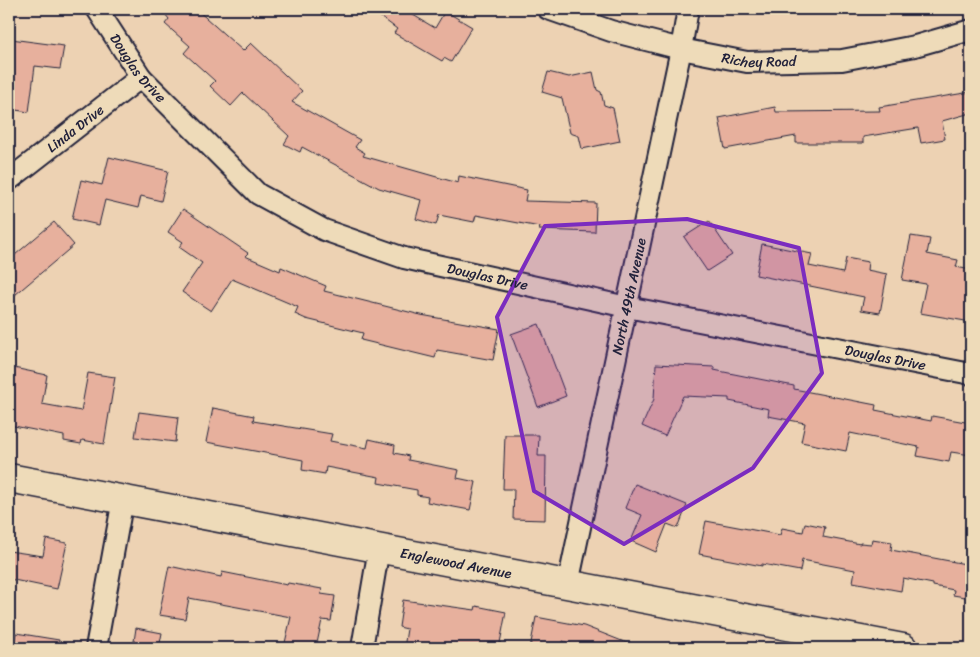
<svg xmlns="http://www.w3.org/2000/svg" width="980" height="657" viewBox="0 0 980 657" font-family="Sriracha,sans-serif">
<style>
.building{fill:#e7b09d;stroke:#22223b}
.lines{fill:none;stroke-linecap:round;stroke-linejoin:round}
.street-casing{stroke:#22223b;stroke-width:24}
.secondary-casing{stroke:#22223b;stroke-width:31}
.street{stroke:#eedbb9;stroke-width:20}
.secondary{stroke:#eedbb9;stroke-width:28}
.marked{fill:#7b2cbf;fill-opacity:0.2;stroke:#7b2cbf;stroke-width:4;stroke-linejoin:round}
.labels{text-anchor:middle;stroke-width:4;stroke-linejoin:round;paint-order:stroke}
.street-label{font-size:14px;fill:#22223b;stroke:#eedbb9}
</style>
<rect width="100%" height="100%" fill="#edd2b3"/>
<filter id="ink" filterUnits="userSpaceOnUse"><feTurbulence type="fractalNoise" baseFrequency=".02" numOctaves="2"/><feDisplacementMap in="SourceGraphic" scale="10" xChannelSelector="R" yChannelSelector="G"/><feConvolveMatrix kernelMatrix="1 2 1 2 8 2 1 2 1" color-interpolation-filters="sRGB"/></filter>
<g filter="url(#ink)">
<path class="building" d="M161,9h35l47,42 8,-8 51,48 -10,11 68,38 -5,7 10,6 -2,3 95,27 1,-7 68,14 -2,11 71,2 -1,29 -56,-2 1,-3 -64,-12 -2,7 -35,-7 -3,10 -20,-6 5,-19 -42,-12 -77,-41 -2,5 -16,-8 5,-8 -46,-43 -12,13 -21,-20 5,-5 -31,-28 6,-7 -25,-22 4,-5z
M370,9h33l32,19 10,-17 27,16 -21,35 -7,-4 -2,3 -48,-28 3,-4z
M11,39l53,7 -4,23 -25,-3 -6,46 -20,-3v-54z
M548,72l21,5 24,-5 4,18 4,2 3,13 9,3 7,33 -38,8 -3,-13 -9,-3 -8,-35 -20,-6z
M971,92v21l-29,8 3,18 -24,4 -3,-15 -55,9v6h-67v-7l-71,13 -6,-31 56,-11 1,5 104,-1 -1,-4z
M109,157l59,14 -7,30 -20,-5 -3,12 -33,-8 -6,25 -27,-6 9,-39 21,5z
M183,209l65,44 -3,3 35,15 1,-4 45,19 -2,5 97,24 78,14 -6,31 -56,-10 -2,8 -74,-18 2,-7 -57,-14 -11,-5 3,-7 -66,-28 -21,32 -29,-19 20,-29 -23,-16 4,-5 -15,-10z
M709,221l23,34 -25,16 -23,-34z
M54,222l20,23 -65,55v-40z
M911,236l19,3 -3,15 31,6 -2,7 15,3v52l-51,-9 6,-29 -24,-4z
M762,244l50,10 -3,12 34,7 3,-15 22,4 -1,8 20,4 -7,39 -19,-3 3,-13 -108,-22z
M539,324l27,72 -28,11 -27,-73z
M656,364l58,3v3l80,16v3l82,16 -1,5 56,11 1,-5 39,7v32l-20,-3 -2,10 -32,-6 2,-9 -69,-14 -4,18 -45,-9 4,-19 -37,-7 1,-7 -40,-8v-3l-46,-2 -18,40 -23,-10 12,-27z
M9,367l38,8 -5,29 39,7 7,-38 27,4 -11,67 -22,-4 -1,4 -17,-3v-5l-55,-11z
M213,408l41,8 -1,5 79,13 -2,7 37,7 2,-9 26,6 -1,8 15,3 -1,4 51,10 -2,8 19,4 -6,28 -43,-8 1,-5 -11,-2v-5l-39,-7 1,-6 -53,-10 -1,7 -23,-4 1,-10 -97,-18z
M139,412l39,5 -3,25 -40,-5z
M505,435h34l-1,21h8l-1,64 -32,-1 1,-30h-11z
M635,484l52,21 -9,23 -11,-4 -11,28 -25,-11 11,-26 -17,-7z
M706,521l74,14 2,-7 21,4 2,-9 20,4 -2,10 37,7v-1l11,1 1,-5 20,3 -1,8 80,15v33l-18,-3 1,-5 -21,-4v-2l-30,-6 -2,13 -48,-9 2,-12 -53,-10 -2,11 -38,-7v2l-63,-12z
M46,539l21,4 -10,46 -48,-10v-28l34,5z
M169,566l52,11 1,-5 65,13 1,-2 34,6 -1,5 14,2 -4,25 -9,-1 -6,28h-24l-8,-1 7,-30 -102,-19 -4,21 -26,-4z
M403,600l72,10 1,-4 30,6 -7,36h-95l3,-19 -8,-2z
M536,617l48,9 53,21v1h-54l-20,-7 -2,7h-31z
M136,628l26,5 -3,15h-26z
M16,633l43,7 -1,8h-45z"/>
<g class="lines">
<g class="street-casing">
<g id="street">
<path id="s1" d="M97,9l44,68 117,117 66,36 80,28 223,49 344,67"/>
<path id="s2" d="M548,9l63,22 70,18 66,13 95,-2 73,-14 56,-16"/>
<path id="s3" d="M9,180l132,-103"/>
<path id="s4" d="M568,584l113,-535 7,-40"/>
<path d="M96,648l27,-149"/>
<path d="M362,648l17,-100"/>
</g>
</g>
<g class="secondary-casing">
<g id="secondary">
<path id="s5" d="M9,478l894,170"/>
</g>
</g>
<use href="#street" class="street"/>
<use href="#secondary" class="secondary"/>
</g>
</g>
<path class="marked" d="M687,219l112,29 23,125 -69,95 -129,76 -90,-53 -37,-174 48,-91z"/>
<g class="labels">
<g class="street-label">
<text dy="5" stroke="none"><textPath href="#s2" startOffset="218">Richey Road</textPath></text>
<text dy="5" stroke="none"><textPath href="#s1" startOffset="72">Douglas Drive</textPath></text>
<text dy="5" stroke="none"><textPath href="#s3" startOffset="84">Linda Drive</textPath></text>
<text dy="5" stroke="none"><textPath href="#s1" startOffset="492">Douglas Drive</textPath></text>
<text dy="5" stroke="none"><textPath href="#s4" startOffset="294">North 49th Avenue</textPath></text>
<text dy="5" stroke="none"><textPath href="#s1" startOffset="898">Douglas Drive</textPath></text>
<text dy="5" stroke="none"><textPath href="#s5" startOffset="455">Englewood Avenue</textPath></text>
</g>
</g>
<rect width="980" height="657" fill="none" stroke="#eedbb9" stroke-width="30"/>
<rect x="15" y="15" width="950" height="627" fill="none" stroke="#22223b" stroke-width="2" filter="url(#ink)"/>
</svg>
